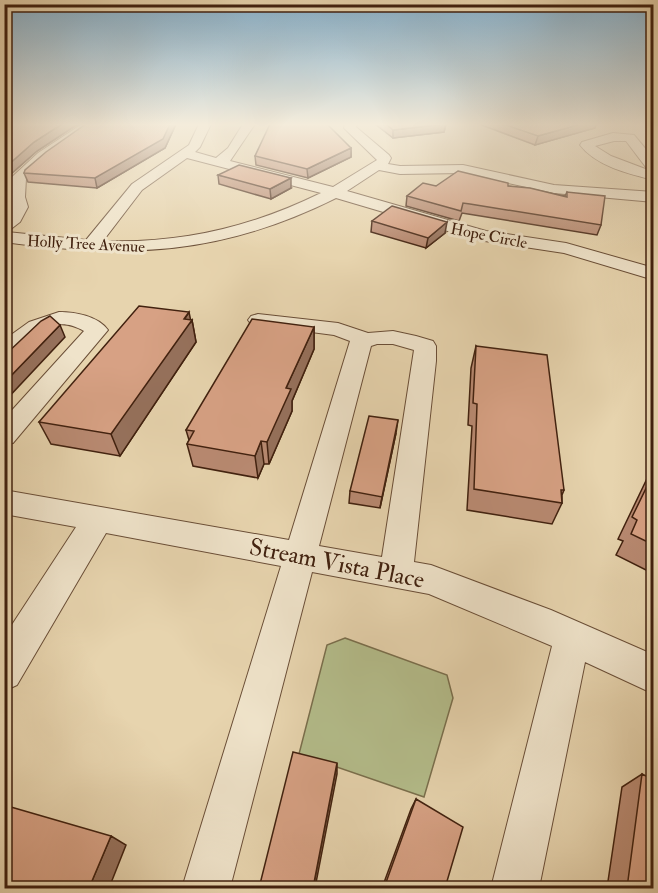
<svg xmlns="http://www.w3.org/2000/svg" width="658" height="893" viewBox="0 0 658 893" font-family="'IM FELL Double Pica',serif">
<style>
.green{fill:#b4bd8b;stroke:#7a6f4d;stroke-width:1.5}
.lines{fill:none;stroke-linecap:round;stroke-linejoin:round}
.minor-casing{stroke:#6a4e37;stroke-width:2}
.minor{fill:#efe3ca;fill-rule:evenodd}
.wall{fill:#b98a72;stroke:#41210f;stroke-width:1.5}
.shaded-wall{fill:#96715c;stroke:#41210f;stroke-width:1.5}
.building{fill:#d7a184;stroke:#41210f;stroke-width:1.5}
.labels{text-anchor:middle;stroke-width:6;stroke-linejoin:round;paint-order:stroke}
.far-street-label{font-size:16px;fill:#41210f;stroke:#efe3ca}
.near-street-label{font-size:24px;fill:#41210f;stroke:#efe3ca}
</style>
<rect width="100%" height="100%" fill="#e7d4ae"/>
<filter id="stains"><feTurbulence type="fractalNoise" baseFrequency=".00333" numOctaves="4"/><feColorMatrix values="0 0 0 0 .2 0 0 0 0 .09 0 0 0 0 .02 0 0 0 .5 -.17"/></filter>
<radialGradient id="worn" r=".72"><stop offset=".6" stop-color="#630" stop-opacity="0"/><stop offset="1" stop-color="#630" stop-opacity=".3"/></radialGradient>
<path class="green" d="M345,638l102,37 6,23 -29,99 -125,-43 28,-109z"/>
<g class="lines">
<g class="minor-casing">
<path id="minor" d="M82,124h14l-48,35 -22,19 -1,19 3,10 -8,15 -13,10 79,8 46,-56 57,-39 10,-21h12l-11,23 -5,5 21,6 12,-10 15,-24h12l-25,37 103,26 44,-27 -33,-32 1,-4h12l-1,3 33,28 2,3 -3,6 12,2 63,-1 91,20 100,7v10l-100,-9 -91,-20 -63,1 -21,-4 -32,21 139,40 80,12 88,25v12l-90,-27 -86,-13 -142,-42c-114,57 -207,61 -332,44v-23l8,-12 -3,-10 3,-20 26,-24zM187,158l134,35c-69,34 -141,51 -218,48l39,-51z
M613,133l21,2 20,24v21c-25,-6 -58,-14 -74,-35l2,-3zM614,141h12l22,29 -37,-14 -16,-10z
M59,312c16,0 39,4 49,18l-95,113 -9,2v-26l80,-88c-41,-23 -49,20 -80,28v-19l25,-18z
M258,314l80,9 30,10 25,-2 23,5 17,5 3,5v15l-22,201 17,3 120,45 103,45v39l-69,-32 -46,226h-48l61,-242 -123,-52 -117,-22 -82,316h-48l99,-322 -175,-33 -89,152 -13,6v-54l72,-110 -72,-13v-24l285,50 61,-199 -16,-6 -83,-11 -3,-4 3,-4zM377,344h16l21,6 -32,207 -63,-11 52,-200z"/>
</g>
<use href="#minor" class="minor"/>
</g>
<path class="wall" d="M4,124h74l-41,27 -27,24 -1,6 -5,-1z
M86,124h90l-11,24 -68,40 -69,-6 -4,-9z
M375,124h71l-2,8 -51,6z
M479,124h117l-1,4 -60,17z
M351,148v9l-43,21 -52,-13 -1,-9z
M218,175l73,13 -20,11 -52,-15z
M436,186h72l57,10 2,-4 34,33 -4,10 -129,-21 -6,-1 -3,8 -53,-15 1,-10z
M372,221l73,12 -19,15 -55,-16z
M190,320h2l4,22 -76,114 -69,-12 -12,-22z
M314,327v22l-22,52v10l-23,53h-5l-6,14 -65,-12 -6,-22 2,-4 -3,-10z
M476,346l88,144 -2,5v8l-10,21 -85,-14 5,-84 -4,-1 3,-57z
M396,433l-16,75 -31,-5 1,-12z
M654,464v110l-38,-19 7,-14 -5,-2z
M642,774l12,114h-47l15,-101z
M416,799l29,89h-63l29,-79z"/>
<path class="shaded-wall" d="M62,124h16l-41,27 -27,24 -1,6 -4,-10 2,-5 27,-24z
M170,124h6l-11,24 -68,40 -2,-10z
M446,124l-2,8 -51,6v-8z
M581,124h15l-1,4 -60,17 3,-9z
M351,148v9l-43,21 -1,-9z
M291,178v10l-20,11 -1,-10z
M447,222l-2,11 -19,15 2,-10z
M189,312l2,10 1,-2 4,22 -76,114 -9,-22z
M60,325l5,12 -61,65v-19z
M314,327v22l-22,52v10l-23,53 -2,-22 19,-54z
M398,420l-2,13 -16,75 2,-11z
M261,441l3,23 -6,14 -3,-22z
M337,763v11l-22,114h-2z
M111,836l15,9 -17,43h-20z"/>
<path class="building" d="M4,124h58l-28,18 -27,24 -2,5h-1z
M86,124h84l-7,15 -68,39 -71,-5 1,-3 21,-18z
M270,124h57l24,24 -44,21 -52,-13z
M386,124h57l-50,6z
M503,124h78l-43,12z
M239,165l52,13 -21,11 -52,-14z
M458,171l50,12v3l22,2 37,9v-5l38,4 -4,29 -131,-21 -7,-1 -2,8 -54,-15 16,-13 13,3z
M392,206l55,16 -19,16 -56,-17z
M139,306l50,6 -5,7 8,1 -81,114 -72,-12z
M50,316l10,9 -56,58v-27l37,-35z
M252,319l62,8 -28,61 5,1 -24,53 -6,-1 -6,15 -68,-12 7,-13 -8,-1z
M476,346l71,9 17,135h-3l1,13 -88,-14 3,-85 -4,-1z
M369,416l29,4 -16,77 -32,-6z
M654,472v73l-23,-11 6,-14 -5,-3z
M293,752l44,11 -24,125h-54z
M642,774l12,6v108h-27z
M416,799l47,28 -18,61h-61z
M4,805l107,31 -22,52h-85z"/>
<linearGradient id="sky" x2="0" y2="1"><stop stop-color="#88b5d3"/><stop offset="0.5" stop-color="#f4ecdb"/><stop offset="1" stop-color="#f4ecdb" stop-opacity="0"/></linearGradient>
<rect width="658" height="249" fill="url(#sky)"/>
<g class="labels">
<g class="far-street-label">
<text transform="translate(489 235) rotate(11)" y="6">Hope Circle</text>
<text transform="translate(86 243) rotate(3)" y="6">Holly Tree Avenue</text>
</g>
<g class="near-street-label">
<text transform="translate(337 563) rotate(11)" y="8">Stream Vista Place</text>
</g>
</g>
<rect width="658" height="893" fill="none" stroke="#e7d4ae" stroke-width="24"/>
<rect x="6" y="6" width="646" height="881" fill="none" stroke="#41210f" stroke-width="3"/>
<rect x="12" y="12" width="634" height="869" fill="none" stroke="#41210f" stroke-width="1.5"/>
<rect width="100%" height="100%" filter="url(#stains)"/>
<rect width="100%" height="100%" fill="url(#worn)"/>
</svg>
